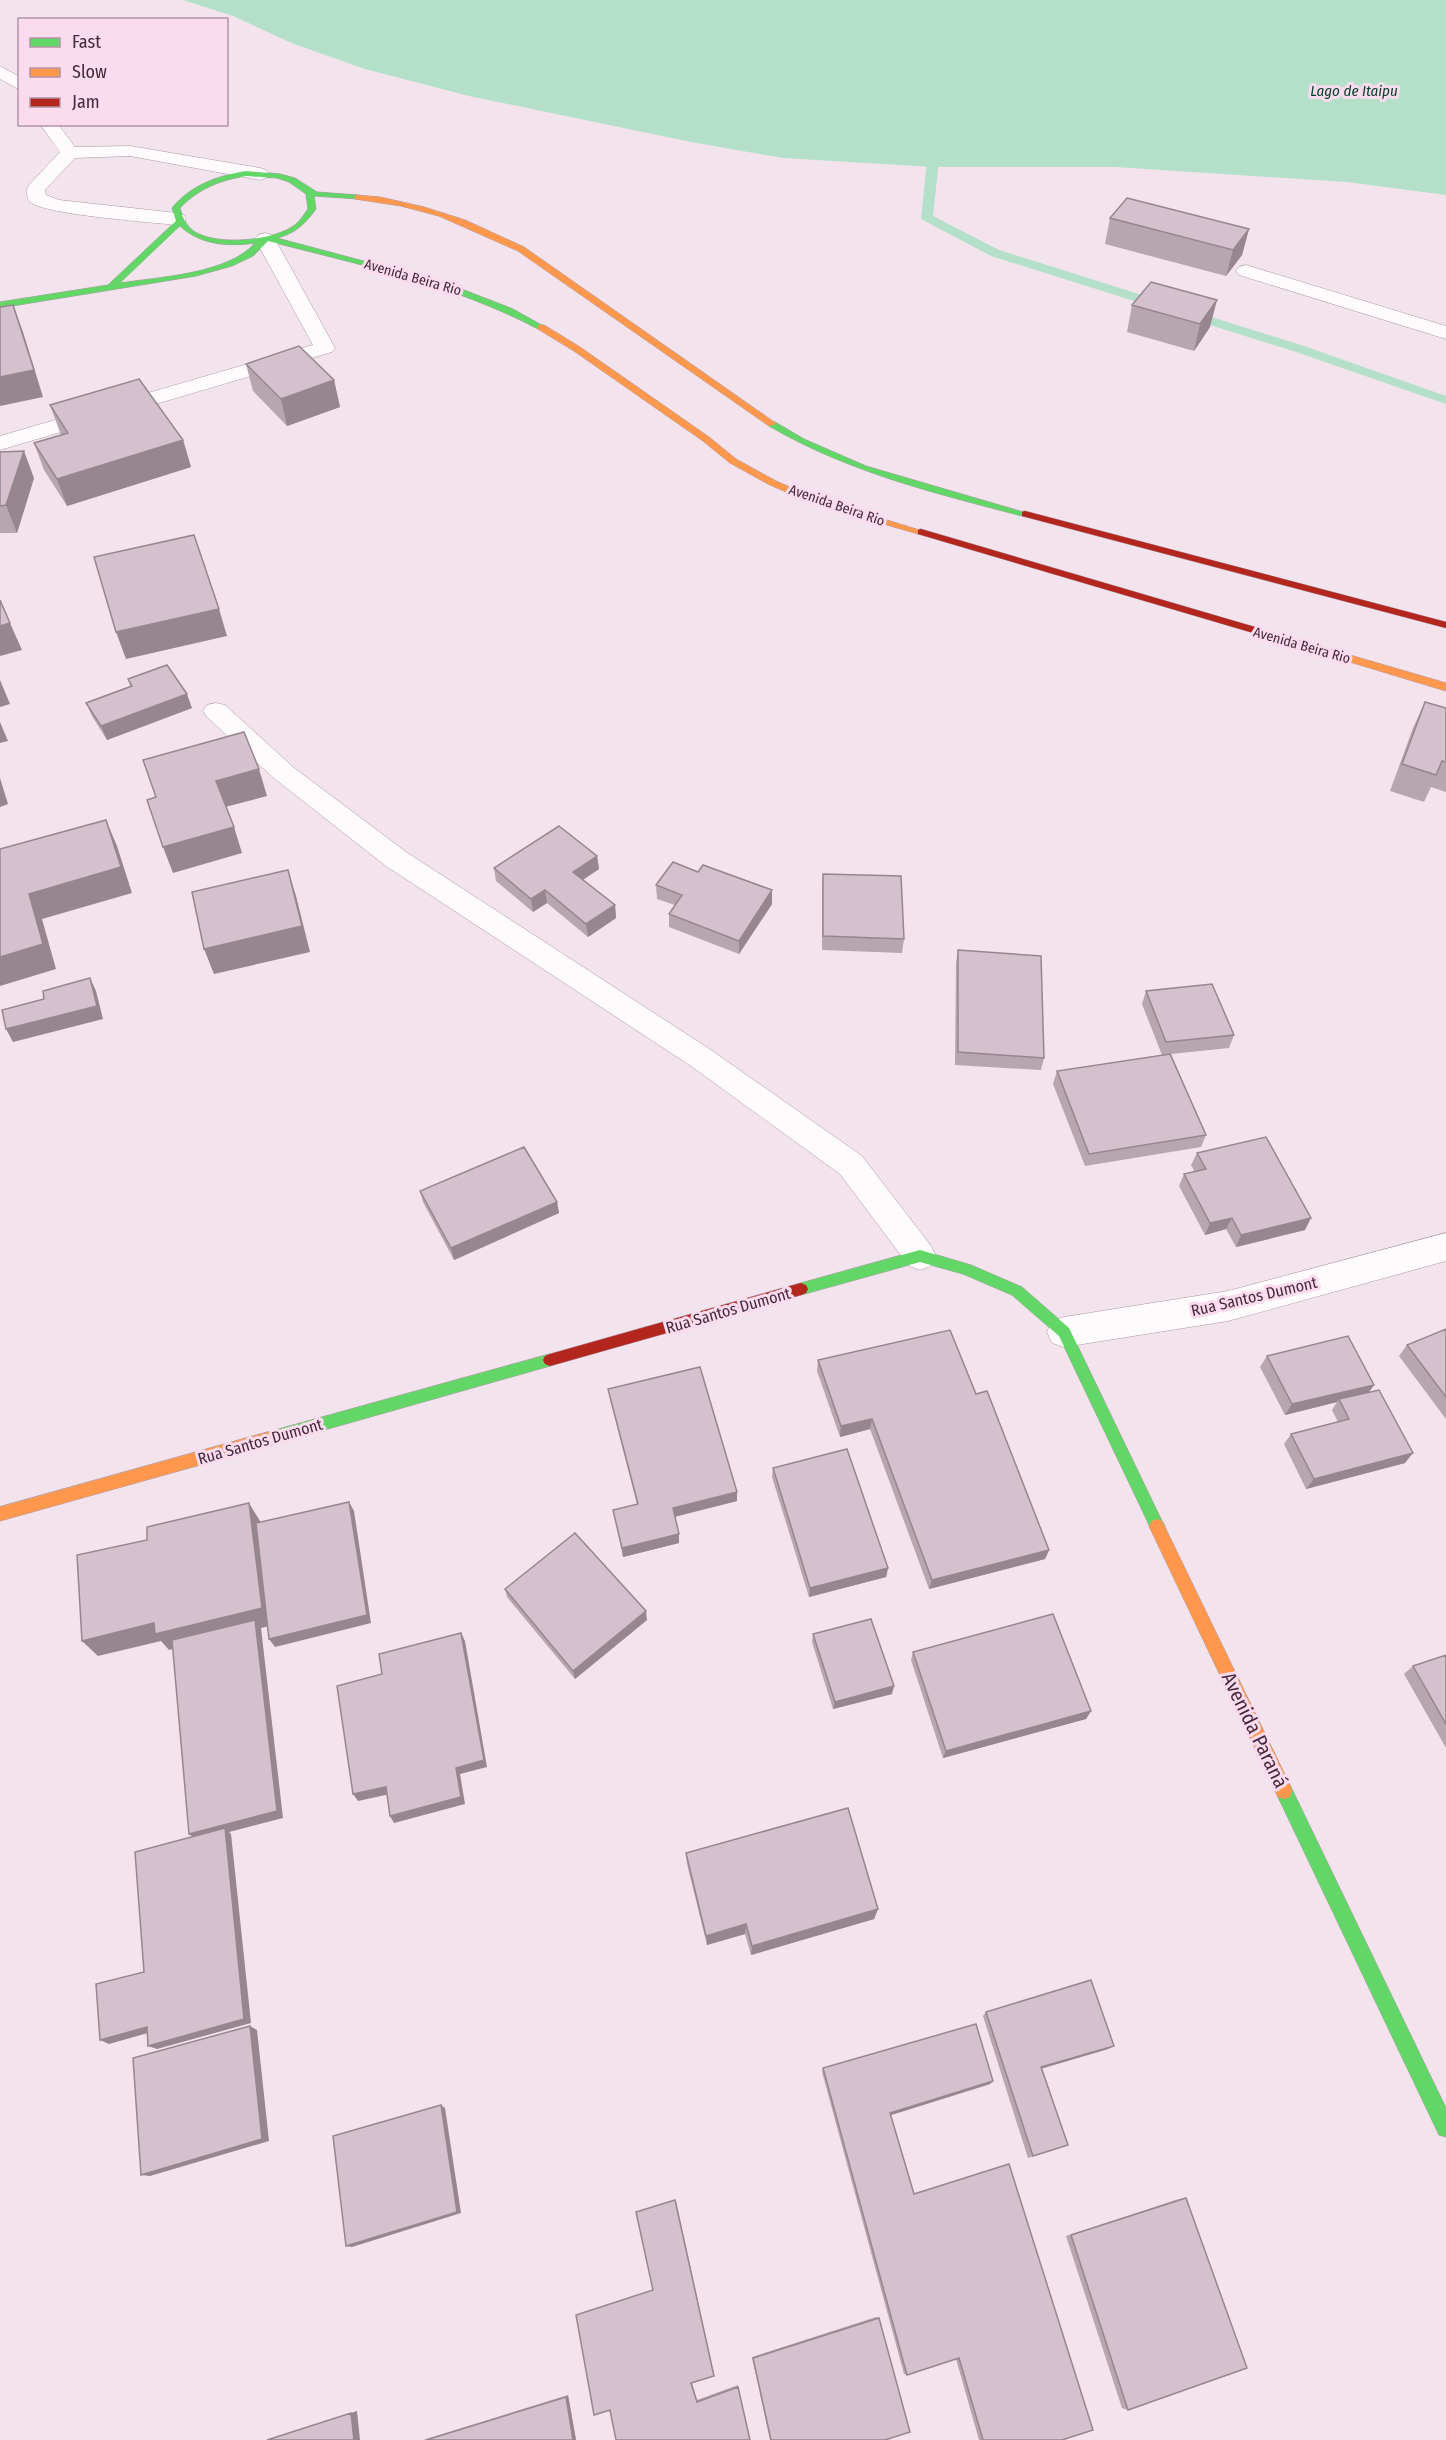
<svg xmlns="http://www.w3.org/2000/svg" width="1446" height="2440" viewBox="0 0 1446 2440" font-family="'Fira Sans Condensed',sans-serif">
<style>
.water{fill:#b4e0ca}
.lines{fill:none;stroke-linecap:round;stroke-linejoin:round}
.stream{fill:#b4e0ca;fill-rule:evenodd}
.lane-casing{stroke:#aa97a3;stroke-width:1}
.street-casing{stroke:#aa97a3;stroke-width:1}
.fast-casing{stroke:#aa97a3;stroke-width:1}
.slow-casing{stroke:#aa97a3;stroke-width:1}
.jam-casing{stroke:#aa97a3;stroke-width:1}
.lane{fill:#fdfbfc;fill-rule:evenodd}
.street{fill:#fdfbfc;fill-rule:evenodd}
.fast{fill:#63d668;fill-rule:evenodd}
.slow{fill:#ff974d;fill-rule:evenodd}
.jam{fill:#b3261e;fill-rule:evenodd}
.wall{fill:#b7a5b0}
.shaded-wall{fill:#958690}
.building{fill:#d5c0cd;stroke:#958690;stroke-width:1.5}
.labels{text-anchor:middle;stroke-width:6;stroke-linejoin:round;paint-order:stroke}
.far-street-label{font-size:14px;fill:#46293b;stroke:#fadcee}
.far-water-label{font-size:15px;font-style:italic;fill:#07412b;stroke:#fadcee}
.street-label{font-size:16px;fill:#46293b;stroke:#fadcee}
.near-street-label{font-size:20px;fill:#46293b;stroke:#fadcee}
</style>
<rect width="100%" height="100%" fill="#f3e3ed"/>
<path class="water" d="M183,0h1263v195l-99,-13 -231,-15h-183l-150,-9 -92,-16 -222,-46 -104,-27 -71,-25 -61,-28z"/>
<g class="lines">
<path class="stream" d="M935,139l6,3 -8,74 66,34 305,96 142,50v8l-150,-52 -305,-96 -68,-36 -2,-2 8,-76z"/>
<g class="lane-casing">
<path id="lane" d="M0,66l20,11v13l-20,-11z
M40,124h18l17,23 55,-1 130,22 6,2 3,4 -3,4 -6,2 -130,-24 -55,2 -30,32 1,5 13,5 118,13 7,2 2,4 -2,4 -7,2c-27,-3 -130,-10 -147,-23 -3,-3 -3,-9 -3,-13l2,-4 31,-33z
M265,233l7,2 3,4 60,109 -3,4 -332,98v-14l313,-91 -58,-106 3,-4z
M1246,265l200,61v13l-207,-64 -3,-4 3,-4z
M216,703l9,2 68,62 113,85 305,198 151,106 69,90 5,10 -5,10 -11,4 -11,-4 -69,-92 -149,-108 -305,-200 -111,-87 -68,-62 -4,-6 4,-6z"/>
</g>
<g class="street-casing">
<path id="street" d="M1446,1233v28l-218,60 -164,26 -12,-4 -5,-11 5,-11 12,-4 164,-26z"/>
</g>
<g class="fast-casing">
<path id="fast" d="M246,171l34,3 15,4 22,14 41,3 4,2 -4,2 -44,-3 2,13c-11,15 -20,24 -39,29l169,45 67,26 32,18 -7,2c-85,-45 -178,-64 -270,-88l-15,15 -21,10 -36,10 -196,32v-6l108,-17 68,-64 -4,-13c19,-23 45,-32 74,-37zM246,176l31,2 12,4 17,12 2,15c-4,5 -7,11 -12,15 -20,17 -78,22 -101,8 -9,-6 -12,-14 -15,-24 18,-19 40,-28 66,-32zM180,226c20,19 49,21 75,17 -27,31 -96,34 -135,40z
M769,422h6l29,17 62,27 164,48 -8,2c-88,-23 -174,-44 -253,-90z
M920,1250l51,15 51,22 47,41 93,193 3,5 -3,5 -5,2 -5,-2 -93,-195 -47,-41 -49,-21 -43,-12 -119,33 -5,-2 -2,-4 2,-4 5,-2z
M550,1354l5,2 2,4 -2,4 -5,2 -282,80 -5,-2 -2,-5 2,-5 5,-2z
M1284,1783l6,2 156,323v29l-7,-2 -161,-338 -2,-6 2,-6z"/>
</g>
<g class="slow-casing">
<path id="slow" d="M355,195l25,2 44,10 41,13 59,27 253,177 -8,2 -251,-175 -79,-35 -38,-10 -46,-7z
M538,325h6l36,22 129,90 27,22 40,22 39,17 111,34 -2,2h-6l-109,-32 -39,-17 -40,-22 -27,-22 -129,-90 -36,-22z
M1271,632l175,51v8l-179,-54v-4z
M268,1432l5,2 2,5 -2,5 -5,2 -268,75v-14z
M1157,1519l5,2 128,264 2,6 -2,6 -6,2 -6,-2 -129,-271 3,-5z"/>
</g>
<g class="jam-casing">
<path id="jam" d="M1025,511l421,111v6l-424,-112v-4z
M921,529l354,104 1,2 -1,2h-8l-349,-103v-4z
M801,1283l5,2 2,4 -2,4 -5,2 -251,71 -5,-2 -2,-4 2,-4 5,-2z"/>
</g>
<use href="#lane" class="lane"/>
<use href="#street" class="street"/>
<use href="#fast" class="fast"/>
<use href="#slow" class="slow"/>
<use href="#jam" class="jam"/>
</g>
<path class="wall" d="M1110,218l139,11 -7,26 -16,21 -121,-32z
M1132,305l78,22 -16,24 -67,-19z
M246,364l88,16 6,27 -53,19 -34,-35z
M50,405l133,35 8,27 -124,39 -23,-36 -10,-27 27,-8z
M0,452l34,26 -17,55h-17z
M128,679l64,29 -85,32 -15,-24 -6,-13 44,-17z
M1425,702l21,6v84l-15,-5 -7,15 -34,-11 23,-63z
M597,856l2,13 -16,11 32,25 1,13 -28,19 -41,-34 -14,9 -37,-31 -2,-13z
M698,872l74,18v14l-33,50 -70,-27v-13l6,-9 -18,-6 -1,-14z
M823,874l81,65 -2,14 -80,-3v-63z
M958,950l86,108 -3,12 -86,-5 1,-102z
M1146,991l88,44 -5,13 -58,6 35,81 -5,12 -116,19 -32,-82 4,-13 105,-16 -20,-51z
M1197,1153l108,77 -69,17 -10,-18 -21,6 -26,-49 5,-12 11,-2 -4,-7z
M420,1191l137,11 2,11 -105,47 -31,-58z
M1446,1329v90l-47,-63 8,-11z
M1267,1356l107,29 -5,7 36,71 -99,26 -22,-45 7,-10 47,-12 -6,-12 5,-8 -52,13 -25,-48z
M818,1360l158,34 73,156 -4,9 -116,30 -59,-160 -30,8 -23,-66z
M608,1389l129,103v9l-62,16 4,17v9l-56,14 -10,-47 24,-6 -27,-105z
M773,1468l115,100 -2,9 -77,20 -37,-120z
M505,1589l142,31 -72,59 -68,-82z
M813,1634l79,60 -59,15 -21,-67z
M913,1652l178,59 -5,8 -143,39 -32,-98z
M1446,1655v93l-42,-74 9,-8z
M686,1853l192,56 -4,10 -123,36 -6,-21 -38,11 -20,-81z
M986,2012l122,37 -66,19 26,77 -40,13 -45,-142z
M823,2068l170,13 -3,3 -99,31 23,79 148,246h-83l-23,-81 -49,16 -3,-1 -82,-302z
M1186,2198l-58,212 -6,-2 -56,-172 113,-37z
M676,2201l38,173 -22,9 5,17 41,-15 12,55h-134z
M876,2317l3,1 -109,122 -18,-83z
M568,2395l8,45h-153z"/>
<path class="shaded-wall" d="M1249,229l-7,26 -16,21 7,-26z
M1217,300l-7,27 -16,24 6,-27z
M13,305l10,27 20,65 -43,9v-29z
M334,380l6,27 -53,19 -6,-27z
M183,440l8,27 -124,39 -10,-27z
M24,451l10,27 -17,55 -11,-28z
M219,609l8,27 -101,23 -10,-27z
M10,623l12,27 -22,6v-30z
M0,680l10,24 -10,3z
M187,694l5,14 -85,32 -6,-14z
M0,722l8,19 -8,2z
M259,769l8,27 -42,11 -9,-26z
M0,778l8,26 -8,3z
M106,820l11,26 15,47 -90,26 14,50 -56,17v-29l29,-63z
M234,827l8,26 -69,20 -10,-26z
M597,856l2,13 -24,16 -2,-13z
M288,870l8,26 14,56 -96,22 -10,-25z
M545,890l2,13 -14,9 -2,-13z
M772,890v14l-33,50v-13z
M615,905l1,13 -28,19 -2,-13z
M90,978l6,13 7,28 -90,23 -7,-13z
M557,1202l2,11 -105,47 -3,-12z
M1232,1218l-6,11 -21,6 5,-12z
M1311,1218l-6,12 -69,17 5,-12z
M1374,1385l-7,10 -28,4 -2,3 -52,13 7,-11z
M872,1419l-2,10 -30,8 1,-11z
M1413,1453l-8,10 -99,26 8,-10z
M737,1492v9l-64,16v-9z
M349,1502l5,9 17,112 -96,24 -6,-8z
M249,1503l11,18 13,104 -12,3 22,190 -54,14 2,2 20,189 -94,26 -9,-3 49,-206 -8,-6 67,-205 -87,21 -8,-9 -63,15 -16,-15z
M679,1534v9l-56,14 -1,-9z
M1049,1550l-4,9 -116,30 3,-9z
M888,1568l-2,9 -77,20 1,-9z
M646,1611l1,9 -72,59 -2,-8z
M461,1633l4,8 22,126 -27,7 5,30 -71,19 -4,-7 66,-48z
M894,1686l-2,8 -59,15 2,-7z
M1091,1711l-5,8 -143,39 3,-7z
M386,1787l4,7 -32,7 -5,-7z
M878,1909l-4,10 -123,36 1,-9z
M746,1924l-1,10 -38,11 -1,-9z
M250,2026l7,4 12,111 -119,35 -9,-1z
M147,2027l8,4 -46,13 -9,-4z
M1114,2046l-6,3 -71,21 4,-3z
M993,2081l-3,3 -102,32 2,-3z
M441,2105l4,3 16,105 -109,34 -6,-1z
M568,2395l8,45h-3l-7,-43z
M357,2411l3,29h-6l-3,-27z"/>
<path class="building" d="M1127,198l122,31 -16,21 -123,-32z
M1151,282l66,18 -17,24 -68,-19z
M13,305l21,65 -34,7v-70z
M299,346l35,34 -53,19 -35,-35z
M139,379l44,61 -126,39 -23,-36 34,-10 -18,-28z
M24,451l-18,54 -6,1v-54z
M194,535l25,74 -103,23 -22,-75z
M0,600l10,23 -10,3z
M167,665l20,29 -86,32 -15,-23 46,-17 -4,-7z
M1425,702l21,6v54l-4,-1 -6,14 -34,-11z
M244,732l15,37 -43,12 18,46 -71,20 -16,-47 9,-3 -13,-37z
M106,820l15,47 -92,27 14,50 -43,13v-108z
M559,826l38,30 -24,16 42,33 -29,19 -41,-34 -14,9 -37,-31z
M673,862l25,10 5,-7 69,25 -33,51 -70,-27 13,-19 -26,-10z
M288,870l14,56 -98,23 -12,-57z
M823,874l78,2 3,63 -81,-3z
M958,950l83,6 3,102 -86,-6z
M90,978l7,28 -91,23 -4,-19 42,-11 -1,-8z
M1212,984l22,51 -68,7 -20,-51z
M1170,1054l36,81 -117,19 -32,-83z
M1266,1137l45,81 -70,17 -9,-17 -22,5 -26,-49 22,-5 -9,-16z
M524,1147l33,55 -106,46 -31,-57z
M1446,1329v68l-39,-52z
M950,1330l26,64 11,-3 62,159 -117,30 -60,-161 -31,7 -23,-66z
M1348,1336l26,49 -82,19 -25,-48z
M700,1367l37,125 -64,16 6,26 -57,14 -9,-38 25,-6 -30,-115z
M1379,1390l34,63 -99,26 -23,-45 58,-15 -10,-20z
M847,1449l41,119 -78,20 -37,-120z
M349,1502l18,113 -98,24 -13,-116z
M249,1503l13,105 -107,26 -1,-11 -72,18 -5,-86 70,-15v-13z
M575,1533l71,78 -73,60 -68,-82z
M1053,1614l38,97 -145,40 -33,-99z
M871,1619l23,67 -59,16 -22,-68z
M255,1620l22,191 -88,23 -17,-194z
M461,1633l23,127 -28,8 5,29 -71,19 -4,-29 -33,7 -16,-108 45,-12 -3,-20z
M1446,1655v69l-33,-58z
M848,1808l30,101 -126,37 -6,-22 -40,12 -20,-83z
M225,1828l19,191 -96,27 -1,-19 -47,13 -4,-56 48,-12 -9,-120z
M1091,1980l23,66 -73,21 27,78 -35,11 -47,-144z
M976,2024l17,57 -103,32 24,81 95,-30 84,266 -31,10h-79l-24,-82 -52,17 -84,-307z
M250,2026l12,113 -121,36 -8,-117z
M441,2105l16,107 -111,34 -13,-110z
M1186,2198l61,170 -119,42 -57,-175z
M675,2200l39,176 -23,7 6,19 41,-15 12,53h-134l-6,-30 -16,5 -18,-100 77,-25 -17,-78z
M879,2318l31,114 -25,8h-114l-18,-82z
M566,2397l7,43h-147z
M351,2413l3,27h-87z"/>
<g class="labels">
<g class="far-street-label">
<text transform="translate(413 277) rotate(16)" y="5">Avenida Beira Rio</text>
<text transform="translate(837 505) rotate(19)" y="5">Avenida Beira Rio</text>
<text transform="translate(1302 645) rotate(16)" y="5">Avenida Beira Rio</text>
</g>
<g class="far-water-label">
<text x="1354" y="96">Lago de Itaipu</text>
</g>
<g class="street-label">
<text transform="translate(1254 1296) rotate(-13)" y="6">Rua Santos Dumont</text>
<text transform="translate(728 1310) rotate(-16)" y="6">Rua Santos Dumont</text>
<text transform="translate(260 1441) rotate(-16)" y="6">Rua Santos Dumont</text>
</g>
<g class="near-street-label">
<text transform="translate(1255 1730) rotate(64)" y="7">Avenida Paraná</text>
</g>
</g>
<rect x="18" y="18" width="210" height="108" fill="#fadcee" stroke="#b294a6" stroke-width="1.5"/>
<rect x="30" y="38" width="30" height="9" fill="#63d668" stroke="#b294a6" stroke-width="1.5"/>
<text x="72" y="48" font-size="18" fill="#46293b">Fast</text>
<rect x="30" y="68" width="30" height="9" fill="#ff974d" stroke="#b294a6" stroke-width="1.5"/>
<text x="72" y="78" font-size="18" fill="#46293b">Slow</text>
<rect x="30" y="98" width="30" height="9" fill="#b3261e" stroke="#b294a6" stroke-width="1.5"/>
<text x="72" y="108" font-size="18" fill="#46293b">Jam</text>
</svg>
